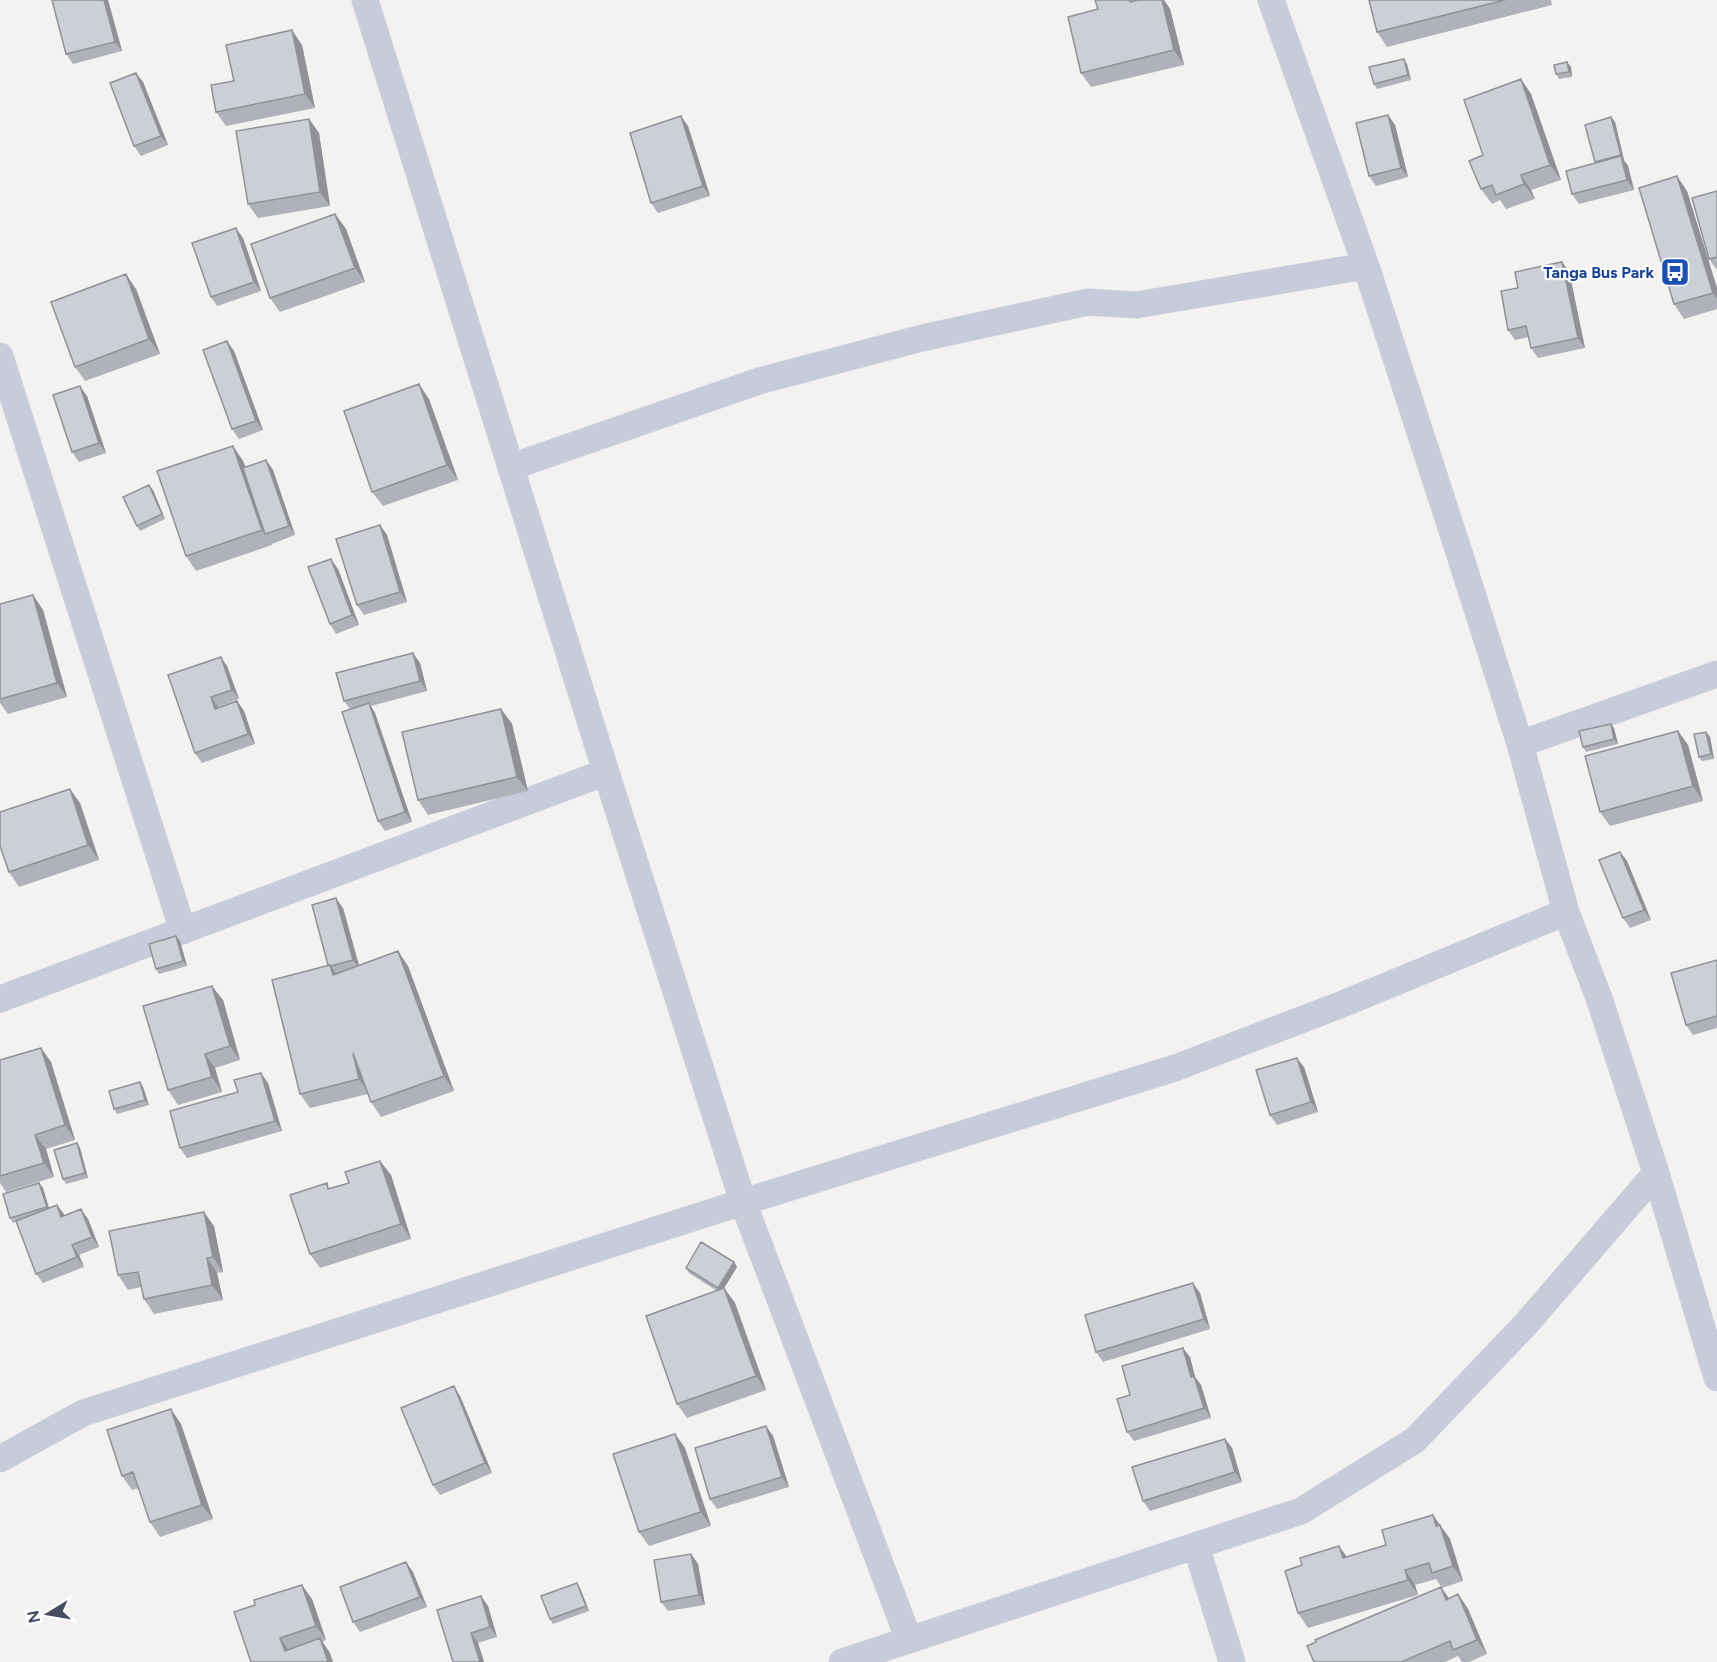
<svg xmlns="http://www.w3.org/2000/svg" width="1717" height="1662" viewBox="0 0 1717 1662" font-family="Figtree,sans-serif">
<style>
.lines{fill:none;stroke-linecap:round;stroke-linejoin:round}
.street{stroke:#c7cbda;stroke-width:27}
.wall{fill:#b0b2b9}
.shaded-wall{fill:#909196}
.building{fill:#cdcfd7;stroke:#909196;stroke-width:1.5}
.labels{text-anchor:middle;stroke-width:4.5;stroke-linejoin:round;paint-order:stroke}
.transit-label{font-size:16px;font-weight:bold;fill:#164399;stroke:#fff;text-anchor:end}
</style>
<rect width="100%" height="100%" fill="#f4f2f1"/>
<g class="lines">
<path class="street" d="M365,0l241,772 137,430 166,438
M1271,0l95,266 91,280 63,198 46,168 33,86 57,175 61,205
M0,356l183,575
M511,467l248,-86 163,-43 166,-36 48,3 230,-39
M1520,744l197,-70
M0,999l606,-227
M0,1459l83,-46 660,-211 432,-134 170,-65 221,-91
M1196,1546l36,116
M842,1662l459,-151 114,-71 111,-116 130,-151"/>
</g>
<path class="wall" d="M108,0l14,51 -49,13 -7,-10z
M1095,0h69l6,9 14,56 -93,22 -10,-14 17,-64z
M1369,0h182l1,5 -165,42 -10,-15z
M302,45l13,63 -89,18 -10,-14 18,-31z
M1567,62l4,5 1,10 -13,2 -3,-5z
M1407,64l4,16 -34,9 -3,-5z
M136,73l7,9 25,63 -27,11 -7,-10z
M1521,79l10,15 30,86 -30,10 4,9 -29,10 -6,-9 -8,4 -11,-15 2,-34z
M1388,115l7,10 13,52 -32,9 -7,-10z
M1611,117l4,5 9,38h-1l5,6 6,24 -55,14 -7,-10 24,-31 -1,-1z
M309,119l10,14 11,73 -72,12 -10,-14z
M688,126l22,70 -52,17 -7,-10z
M1687,191l30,97v21l-33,10 -10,-15z
M1717,191v79l-8,-11z
M335,214l11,15 19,53 -85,30 -10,-14z
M243,238l18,53 -44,15 -6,-9z
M1569,271l16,77 -47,10 -7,-10 -2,-11 -14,3 -7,-10 10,-42z
M136,289l24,65 -75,27 -10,-14z
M227,341l7,10 29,79 -24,9 -7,-10z
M87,396l19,57 -27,9 -7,-10z
M429,399l29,81 -75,26 -11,-14z
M233,446l10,15 3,6 20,-7 7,10 22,65 -23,9v1l-76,26 -10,-15z
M153,490l12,29 -25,12 -3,-5z
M380,525l7,10 20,67 -43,13 -7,-10z
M338,569l21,56 -23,9 -6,-10z
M33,595l10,15 24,87 -59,17 -8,-11v-99z
M420,663l7,28 -56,15 4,7 37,109 -27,9 -7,-10 -28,-112 -6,-8z
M227,666l12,33 -21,8v1l19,-7 7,10 11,33 -53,19 -7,-10 -27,-78z
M501,709l11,15 16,67 -100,24 -10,-15z
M1611,724l3,4 4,16 -32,8 -3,-5z
M1678,731l10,14 15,56 -93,25 -10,-14z
M1706,732l4,5 4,22 -12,2 -3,-4z
M80,803l19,57 -80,27 -10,-15z
M1620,852l7,9 24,59 -21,8 -7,-10z
M343,908l16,58h49l46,125 -73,26 -10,-15 -3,-8 -58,14 -10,-14 28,-129z
M180,941l7,25 -28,8 -3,-5z
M1717,960v68l-24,7 -7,-10z
M223,1000l17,60 -25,8 7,24 -44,13 -10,-15z
M41,1048l10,14 24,78 -29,9 8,28 -48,15 -6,-9v-123z
M1304,1067l14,45 -41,13 -7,-10z
M268,1083l14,48 -95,27 -7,-10z
M143,1087l6,18 -32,9 -3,-5z
M77,1143l3,5 8,30 -22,6 -3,-5z
M380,1161l11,14 20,64 -91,29 -10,-14 21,-65 18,-6z
M39,1183l4,5 6,20 8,-3 7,11 24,3 11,28 -20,8 5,12 -41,16 -7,-9 -20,-52 -3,1 -3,-5z
M214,1226l9,46 -6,1 6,27 -69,14 -10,-15 -3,-12 -13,3 -10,-15z
M734,1262l3,5 -13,21 11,15 31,87 -79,28 -10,-14 40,-113 -28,-18 -3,-5z
M1200,1293l10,36 -107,33 -7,-10z
M1190,1357l5,20 6,8 10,33 -77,23 -7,-9 3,-37z
M460,1396l32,77 -52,22 -7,-10z
M181,1424l32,95 -53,18 -10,-15 -11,-34 -7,2 -10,-14z
M766,1426l7,10 16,51 -72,22 -7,-10z
M675,1434l10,14 26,78 -62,20 -10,-14z
M1225,1439l7,9 10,34 -92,29 -7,-10z
M1433,1515l17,24 13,42 -21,7 -6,-9 -21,6 3,10 -110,33 -10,-15 4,-48 45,-8 39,-12z
M691,1554l7,10 7,41 -37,6 -7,-9z
M406,1562l7,10 14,35 -67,25 -7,-10z
M580,1588l9,23 -36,13 -3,-5z
M1458,1594l10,15 19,45 -18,8h-7l-4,-6 -13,6h-131z
M312,1599l14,41 -4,2 8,11 -79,9z
M488,1606l9,31 -19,6 6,19h-31z"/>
<path class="shaded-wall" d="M104,0h4l14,51 -7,-9z
M1162,0h2l6,9 14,56 -10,-15z
M292,30l10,15 13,63 -10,-14z
M1404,59l3,5 4,16 -3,-5z
M1567,62l4,5 1,10 -3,-5z
M136,73l7,9 25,63 -7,-9z
M1521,79l10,15 30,86 -11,-15z
M1388,115l7,10 13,52 -7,-9z
M681,116l7,10 22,70 -7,-10z
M1611,117l4,5 9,38 -3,-5z
M309,119l10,14 11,73 -10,-14z
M1621,156l7,10 6,24 -7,-10z
M1521,175l10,15 4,9 -11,-15z
M1677,176l10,15 30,97v11l-4,-6z
M335,214l11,15 19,53 -10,-14z
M236,228l7,10 18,53 -7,-9z
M1562,262l7,9 16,77 -7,-10z
M126,274l10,15 24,65 -11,-15z
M227,341l7,10 29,79 -7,-9z
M419,384l10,15 29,81 -11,-15z
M80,386l7,10 19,57 -7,-10z
M233,446l10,15 25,72 -3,1 7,11 -10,-15z
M266,460l7,10 22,65 -6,-9z
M149,485l4,5 12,29 -3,-5z
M380,525l7,10 20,67 -7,-10z
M331,559l7,10 21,56 -7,-10z
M33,595l10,15 24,87 -10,-14z
M413,653l7,10 7,28 -7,-10z
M221,657l6,9 12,33 -7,-9z
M211,697l7,10 4,12 -7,-10z
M237,701l7,10 11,33 -7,-10z
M369,703l6,10 37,109 -7,-10z
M501,709l11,15 16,67 -11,-14z
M1611,724l3,4 4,16 -4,-5z
M1678,731l10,14 15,56 -10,-15z
M1706,732l4,5 4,22 -3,-5z
M70,789l10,14 19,57 -11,-15z
M1620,852l7,9 24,59 -7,-10z
M336,898l7,10 17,61 -7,-9z
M176,936l4,5 7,25 -4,-5z
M398,951l10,15 46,125 -10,-15z
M330,965l10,14 -7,-4z
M212,986l11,14 17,60 -10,-14z
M41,1048l10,14 24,78 -10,-15z
M353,1053l16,40 -10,-14z
M205,1054l10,14 7,24 -10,-15z
M1297,1058l7,9 14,45 -7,-10z
M261,1073l7,10 14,48 -7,-10z
M140,1082l3,5 6,18 -4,-5z
M35,1135l11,14 8,28 -10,-14z
M77,1143l3,5 8,30 -3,-5z
M380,1161l11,14 20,64 -10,-15z
M39,1183l4,5 7,24 -3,-5z
M57,1205l7,9 4,13 -7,-10z
M81,1209l7,10 11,28 -7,-10z
M204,1212l10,14 9,46 -10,-15z
M72,1245l7,10 5,12 -7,-10z
M207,1258l10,15 6,27 -11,-15z
M734,1262l3,5 -16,26 -3,-5z
M1193,1283l7,10 10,36 -6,-10z
M724,1288l11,15 31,87 -10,-14z
M1183,1348l7,9 5,20 6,8 10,33 -7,-10 -13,-31z
M454,1386l6,10 32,77 -7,-10z
M171,1409l10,15 32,95 -11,-14z
M766,1426l7,10 16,51 -7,-10z
M675,1434l10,14 26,78 -10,-14z
M1225,1439l7,9 10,34 -7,-10z
M1433,1515l17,24 13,42 -10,-15 -17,-40z
M1339,1546l11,15 -7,-3z
M691,1554l7,10 7,41 -6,-10z
M406,1562l7,10 14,35 -7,-10z
M1405,1570l10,15 3,10 -10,-15z
M577,1583l3,5 9,23 -3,-5z
M302,1585l10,14 14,41 -10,-14z
M1441,1587l10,14 -5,-1z
M1458,1594l10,15 19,45 -10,-14z
M481,1596l7,10 9,31 -7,-10z
M471,1633l7,10 6,19h-4z
M280,1638l10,14 -5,-1z
M320,1638l10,15 3,9h-5z"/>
<path class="building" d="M52,0h52l11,42 -49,12z
M1095,0h34l1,2 8,-2h24l12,50 -93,23 -13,-56 30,-8z
M1369,0h136l-128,32z
M292,30l13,64 -89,18 -5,-27 23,-4 -8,-36z
M1404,59l4,16 -34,9 -5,-17z
M1567,62l2,10 -13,2 -2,-9z
M136,73l25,63 -27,10 -24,-63z
M1521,79l29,86 -29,10 3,9 -28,11 -4,-10 -11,4 -12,-28 14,-6 -19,-55z
M1388,115l13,53 -32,8 -13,-53z
M681,116l22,70 -52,17 -21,-70z
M1611,117l10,38 -26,7 -10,-37z
M309,119l11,73 -72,12 -12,-73z
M1621,156l6,24 -55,14 -6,-23z
M1677,176l36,117 -39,11 -35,-116z
M1717,191v66l-8,2 -17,-61z
M335,214l20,54 -85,30 -19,-54z
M236,228l18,54 -43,15 -19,-54z
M1562,262l16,76 -47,10 -5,-22 -18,4 -7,-39 17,-3 -3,-16z
M126,274l23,65 -74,28 -24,-65z
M227,341l29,80 -24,8 -29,-79z
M419,384l28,81 -75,27 -28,-81z
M80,386l19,57 -27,9 -19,-57z
M233,446l29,84 -76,26 -29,-85z
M266,460l23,66 -24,8 -22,-66z
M149,485l13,29 -25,12 -14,-29z
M380,525l20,67 -43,13 -21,-66z
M331,559l21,56 -22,9 -22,-57z
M33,595l24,88 -57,16v-95z
M413,653l7,28 -76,20 -8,-28z
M221,657l11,33 -21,7 4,12 22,-8 11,33 -53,19 -27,-78z
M369,703l36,109 -27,9 -36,-109z
M501,709l16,68 -99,23 -16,-68z
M1611,724l3,15 -31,8 -4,-16z
M1678,731l15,55 -93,26 -15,-56z
M1706,732l5,22 -12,3 -5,-23z
M70,789l18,56 -79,27 -9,-26v-34z
M1620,852l24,58 -21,8 -24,-58z
M336,898l17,62 -22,6 -1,-1h-2l-16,-60z
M176,936l7,25 -27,8 -7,-25z
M398,951l46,125 -73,26 -18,-49 6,26 -59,15 -28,-114 58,-15 3,10z
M1717,960v56l-31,9 -15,-52z
M212,986l18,60 -25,8 7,23 -44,13 -25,-84z
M41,1048l24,77 -30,10 9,28 -44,13v-116z
M1297,1058l14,44 -41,13 -14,-45z
M261,1073l14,48 -95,27 -10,-37 68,-19 -4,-12z
M140,1082l5,18 -31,9 -5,-18z
M77,1143l8,30 -22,6 -9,-29z
M380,1161l21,63 -91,30 -20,-59 37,-12 1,6 21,-6 -4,-11z
M39,1183l8,24 -37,11 -7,-24z
M57,1205l4,12 20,-8 11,28 -20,8 5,12 -41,17 -20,-53z
M204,1212l9,45 -6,1 5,27 -68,14 -6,-27 -20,3 -9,-44z
M701,1242l33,20 -16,26 -32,-20z
M1193,1283l11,36 -108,33 -11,-37z
M724,1288l32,88 -79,28 -31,-88z
M1183,1348l8,29 3,-1 10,32 -77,24 -10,-33 13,-4 -8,-29z
M454,1386l31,77 -52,22 -32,-77z
M171,1409l31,96 -52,17 -17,-50 -11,4 -15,-46z
M766,1426l16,51 -72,22 -15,-51z
M675,1434l26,78 -62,20 -26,-78z
M1225,1439l10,33 -92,29 -11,-34z
M1433,1515l3,11 4,-1 13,41 -21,7 -3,-10 -24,7 3,10 -110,33 -13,-42 17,-6 -2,-7 39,-12 4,12 43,-13 -4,-15z
M691,1554l8,41 -38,7 -7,-42z
M406,1562l14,35 -67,25 -13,-35z
M577,1583l9,23 -36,13 -9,-23z
M302,1585l14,41 -36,12 5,13 35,-13 8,24h-77l-17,-50 21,-7 -1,-5z
M1441,1587l5,13 12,-6 19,46 -24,10 -3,-9 -49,21h-87l-7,-16 9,-4 -1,-2z
M481,1596l9,31 -19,6 9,29h-27l-16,-52z"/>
<defs>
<g id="bus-square" transform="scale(1.5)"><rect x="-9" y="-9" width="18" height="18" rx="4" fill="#1a4fb4" stroke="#fff"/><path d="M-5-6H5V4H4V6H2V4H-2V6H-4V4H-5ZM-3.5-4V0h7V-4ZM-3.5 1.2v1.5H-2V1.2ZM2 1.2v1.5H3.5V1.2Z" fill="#fff"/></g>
</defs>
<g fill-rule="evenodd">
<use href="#bus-square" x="1675" y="272"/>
</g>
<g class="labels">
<g class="transit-label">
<text x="1654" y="278">Tanga Bus Park</text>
</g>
</g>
<g transform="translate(48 1614) rotate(259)" stroke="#ffffff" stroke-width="4.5" paint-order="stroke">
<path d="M0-4.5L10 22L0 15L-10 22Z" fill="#474d60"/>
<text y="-9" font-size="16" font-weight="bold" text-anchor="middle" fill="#474d60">N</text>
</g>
</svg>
